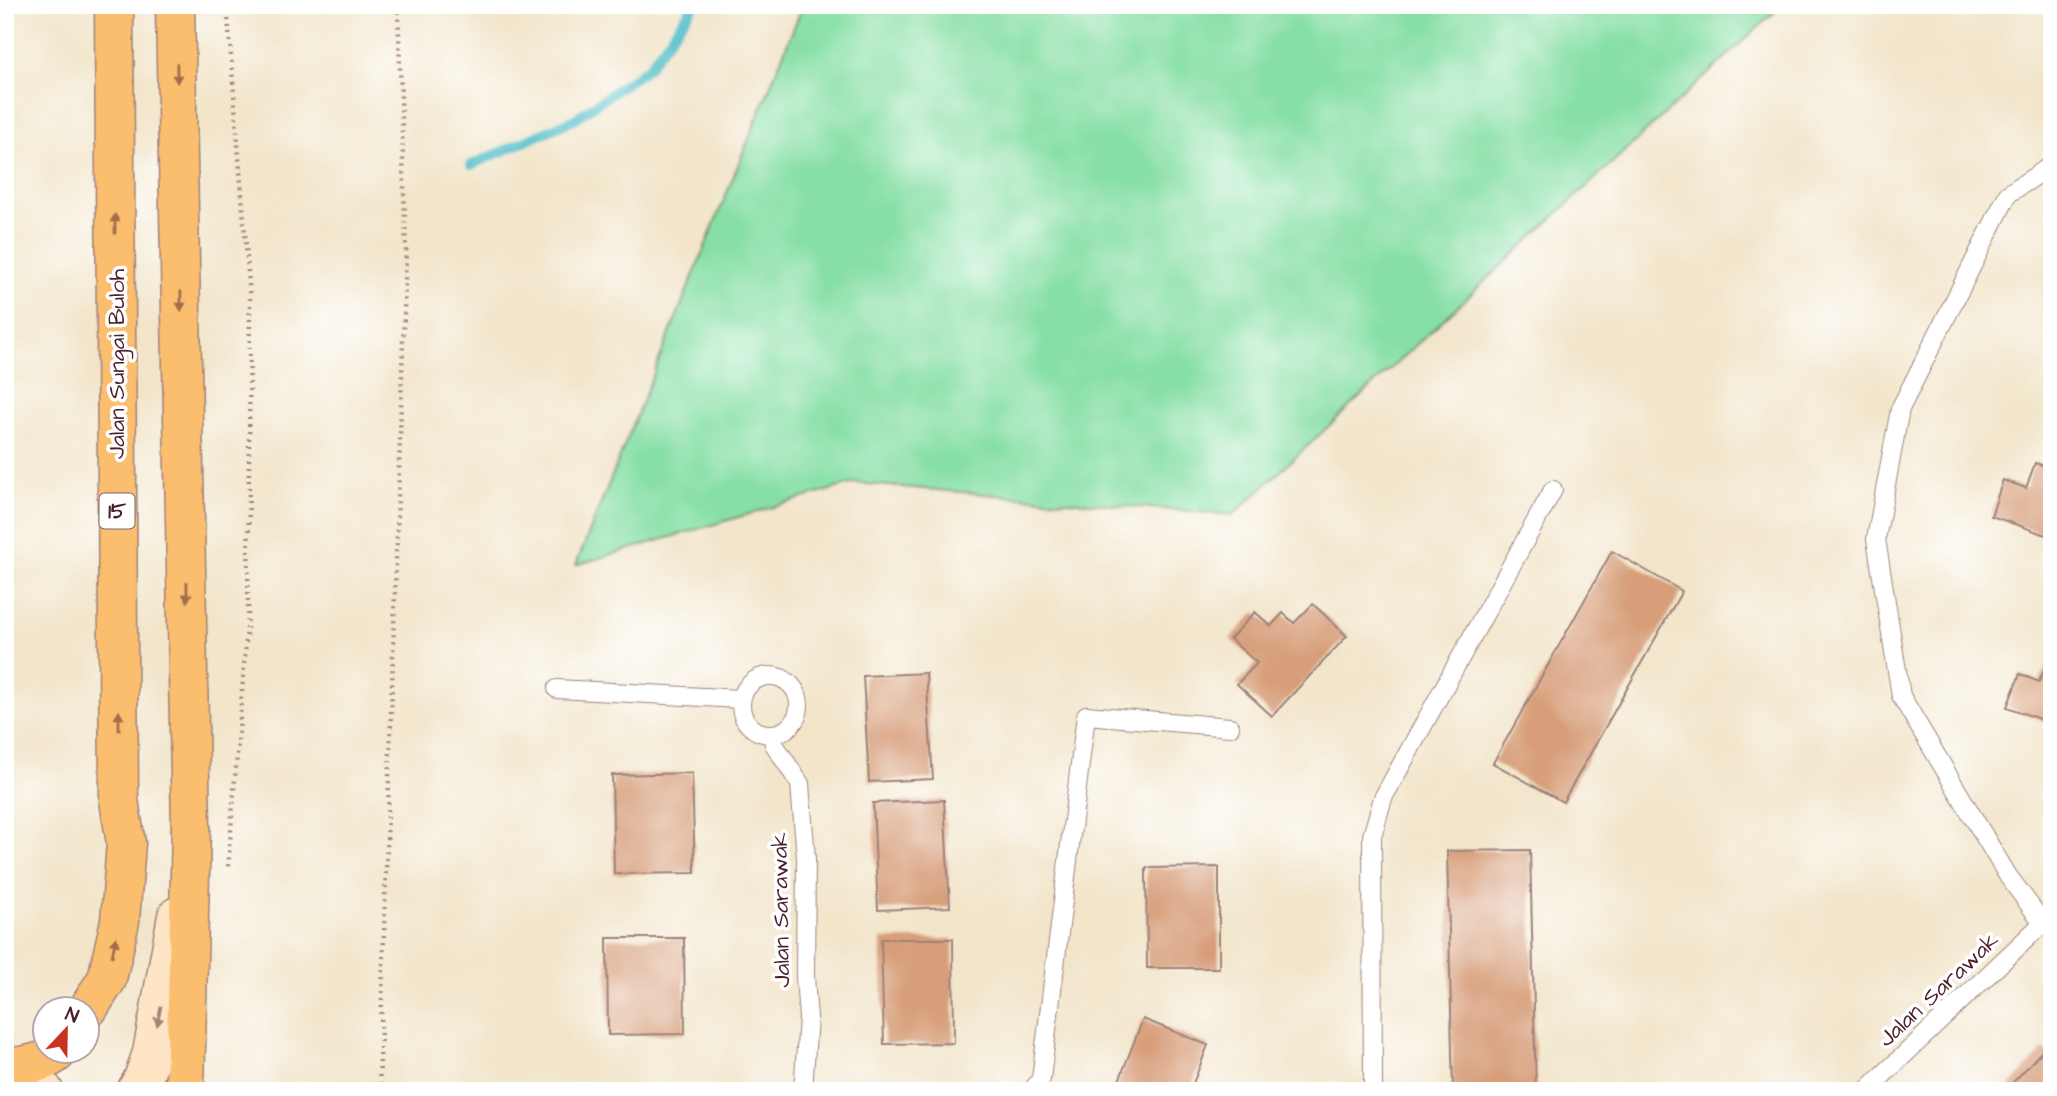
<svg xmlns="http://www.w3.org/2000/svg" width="2057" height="1096" viewBox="0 0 2057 1096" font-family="'Architects Daughter',sans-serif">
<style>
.green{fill:#86dfa4;stroke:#687f68;stroke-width:2}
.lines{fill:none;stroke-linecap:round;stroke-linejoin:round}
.stream{stroke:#4fbdc7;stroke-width:10}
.building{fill:#d79e79}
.service-casing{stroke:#9e827a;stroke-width:20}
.secondary-casing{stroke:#9e827a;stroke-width:41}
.trunk-casing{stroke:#9e827a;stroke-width:41}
.motorway-casing{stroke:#9e827a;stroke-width:41}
.path{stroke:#9e827a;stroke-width:4.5;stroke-dasharray:2 5;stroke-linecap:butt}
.service{stroke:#fff;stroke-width:18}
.secondary{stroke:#fde5c5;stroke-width:38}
.trunk{stroke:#fbbe6e;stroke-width:38}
.motorway{stroke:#fbbe6e;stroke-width:38}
.oneway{fill:#a26e4c}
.oneway2{fill:#a48278}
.labels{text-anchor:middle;stroke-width:7;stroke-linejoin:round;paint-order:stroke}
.shield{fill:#fff;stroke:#80626b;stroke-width:2}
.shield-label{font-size:21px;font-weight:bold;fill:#4a1f2b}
.street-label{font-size:23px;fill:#4a1f2b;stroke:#fff}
</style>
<rect width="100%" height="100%" fill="#fff"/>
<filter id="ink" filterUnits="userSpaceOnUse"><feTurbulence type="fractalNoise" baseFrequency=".0143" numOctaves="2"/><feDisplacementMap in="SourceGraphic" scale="14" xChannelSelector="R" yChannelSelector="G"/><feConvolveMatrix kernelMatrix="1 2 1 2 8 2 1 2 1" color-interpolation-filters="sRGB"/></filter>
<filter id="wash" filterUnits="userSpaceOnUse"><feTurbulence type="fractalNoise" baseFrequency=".00686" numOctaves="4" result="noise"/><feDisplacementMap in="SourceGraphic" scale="28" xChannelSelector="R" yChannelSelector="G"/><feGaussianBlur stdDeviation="1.57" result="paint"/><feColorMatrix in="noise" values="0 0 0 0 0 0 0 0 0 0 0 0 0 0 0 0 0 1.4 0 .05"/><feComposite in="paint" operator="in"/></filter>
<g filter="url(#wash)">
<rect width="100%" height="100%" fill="#f2e5ca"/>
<path class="green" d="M803,5h979l-549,510 -379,-32 -278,82z"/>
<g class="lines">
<path class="stream" d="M471,165l102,-45 75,-52 46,-63"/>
</g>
<g id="blocks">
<path class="building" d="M2035,463l17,5v69l-61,-21 12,-36 23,8z
M1612,551l70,40 -119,211 -70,-39z
M1313,604l34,32 -75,80 -35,-32 20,-21 -27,-24 25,-27 16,14 12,-13 11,10z
M2052,651v73l-45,-17 13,-33 19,8z
M926,673l7,106 -64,3 -6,-106z
M692,773l3,100 -81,1 -2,-99z
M944,800l6,107 -72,3 -5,-107z
M1530,850l6,241h-83l-6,-240z
M1219,867v101h-72l-1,-100z
M607,938h77l1,96 -77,1z
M881,939h72l1,104 -70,1z
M1143,1019l65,26 -18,46h-75z
M2044,1049l8,8v34h-47z"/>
</g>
</g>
<g filter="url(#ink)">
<use href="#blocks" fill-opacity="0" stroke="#9e827a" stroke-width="2"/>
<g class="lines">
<g class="service-casing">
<path id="service" d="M2052,165l-44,29 -108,215 -24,130 25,157 107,180 35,47 9,8
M741 705a29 29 0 1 1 58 0a29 29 0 1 1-58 0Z
M557,689l183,10
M773,735l1,9 26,40 2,25 4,49 -1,119 3,41 -5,73
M1032,1091l9,-12 45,-364 144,12
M1373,1091l-1,-255 11,-38 170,-308
M1866,1091l177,-168"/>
</g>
<g class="secondary-casing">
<path id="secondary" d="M5,1086l39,5
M136,1091l7,-12 9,-26 25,-137"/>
</g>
<g class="trunk-casing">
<path id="trunk" d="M175,5l16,823
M88,1009l19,-30 13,-58 6,-78 -7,-43 -5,-795
M5,1068c14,-1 47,-6 54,-18"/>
</g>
<g class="motorway-casing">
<path id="motorway" d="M185,1091l6,-263"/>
</g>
<path class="path" d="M227,5l23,292 -2,319 -20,251
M379,1091l27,-841 -8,-245"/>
<use href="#service" class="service"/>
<use href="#secondary" class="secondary"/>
<use href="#trunk" class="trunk"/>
<use href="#motorway" class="motorway"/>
</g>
<defs><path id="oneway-solid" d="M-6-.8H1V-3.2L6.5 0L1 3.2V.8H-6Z" transform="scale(1.75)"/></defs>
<g class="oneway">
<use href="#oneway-solid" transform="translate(177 73) rotate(89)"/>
<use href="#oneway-solid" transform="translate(115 224) rotate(-90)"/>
<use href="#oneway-solid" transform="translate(181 301) rotate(89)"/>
<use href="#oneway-solid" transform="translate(187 592) rotate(89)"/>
<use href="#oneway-solid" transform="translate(119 721) rotate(-90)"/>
<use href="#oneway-solid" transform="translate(114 947) rotate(-78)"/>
</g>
<use class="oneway2" href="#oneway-solid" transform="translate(159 1016) rotate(101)"/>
</g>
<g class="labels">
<rect class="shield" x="99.5" y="493.5" width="35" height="35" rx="5"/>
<g class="shield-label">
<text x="117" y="518">15</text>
</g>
<g class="street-label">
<text transform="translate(116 364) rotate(-90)" y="8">Jalan Sungai Buloh</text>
<text transform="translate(780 910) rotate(-91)" y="8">Jalan Sarawak</text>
<text transform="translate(1938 989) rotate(-43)" y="8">Jalan Sarawak</text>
</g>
</g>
<rect width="2057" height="1096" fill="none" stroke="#fff" stroke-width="28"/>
<g transform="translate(66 1030) rotate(22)"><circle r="33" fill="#ffffff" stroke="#b7a5aa" stroke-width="2"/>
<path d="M0-5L12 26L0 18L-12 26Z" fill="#c8321e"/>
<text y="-10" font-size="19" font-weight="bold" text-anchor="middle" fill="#4a1f2b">N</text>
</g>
</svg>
